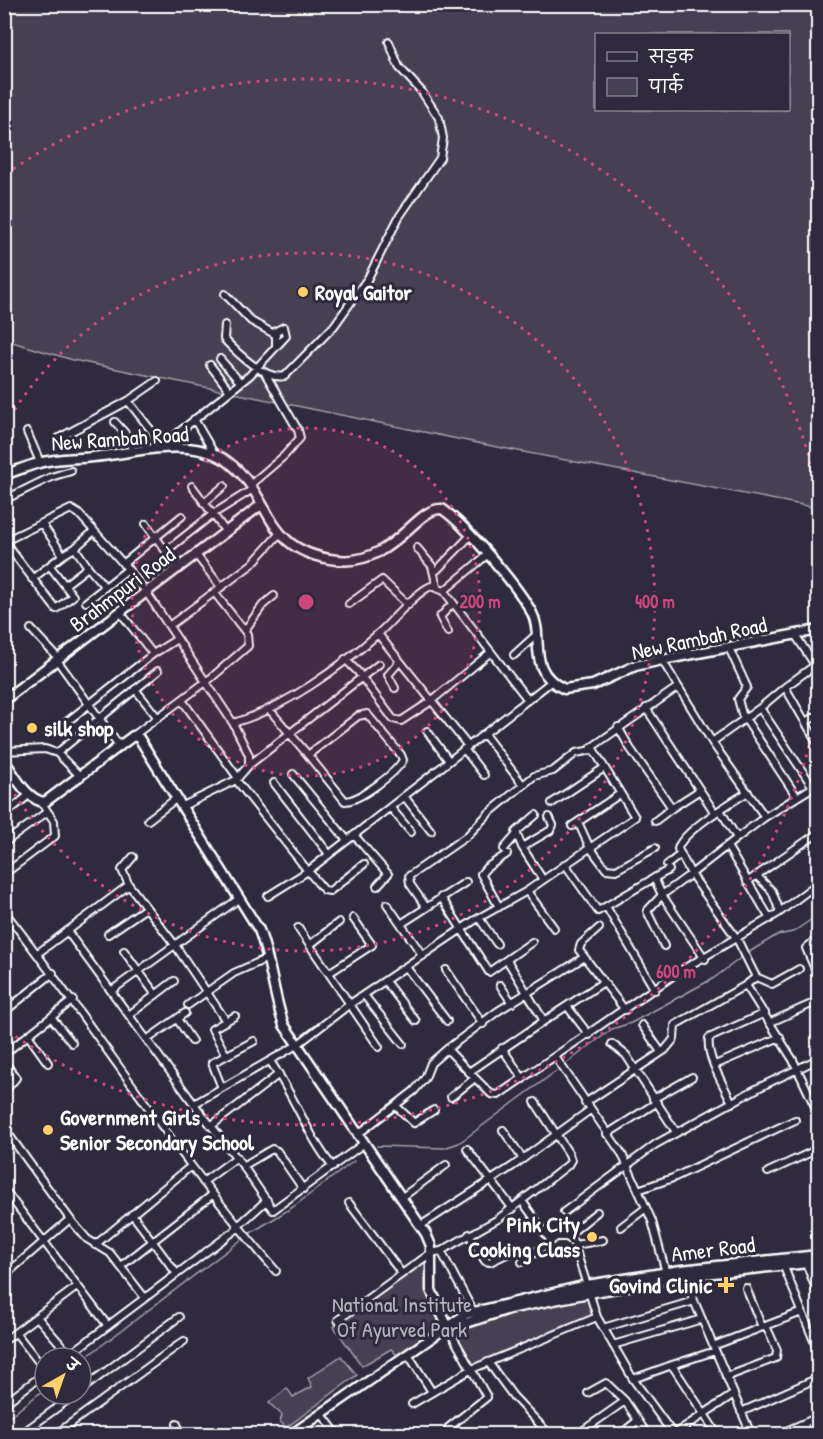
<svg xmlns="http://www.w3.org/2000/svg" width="823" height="1439" viewBox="0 0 823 1439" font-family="'Patrick Hand','Playpen Sans Deva',sans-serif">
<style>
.green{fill:#464152;stroke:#a2a0a8;stroke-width:1.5;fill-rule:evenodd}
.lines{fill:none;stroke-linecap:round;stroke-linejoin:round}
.stream{stroke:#a7a6ad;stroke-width:1.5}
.street-casing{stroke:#fff;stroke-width:10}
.secondary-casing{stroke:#fff;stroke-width:13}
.street{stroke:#2f2a3d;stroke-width:6}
.secondary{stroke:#2f2a3d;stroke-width:8}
.ring{fill:none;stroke:#ce467c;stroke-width:3;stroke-dasharray:3 6}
.poi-dot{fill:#ffd166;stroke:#2f2a3d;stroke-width:2}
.labels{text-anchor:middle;stroke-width:6;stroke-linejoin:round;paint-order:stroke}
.poi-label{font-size:22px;font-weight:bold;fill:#fff;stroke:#2f2a3d;text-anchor:start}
.street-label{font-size:22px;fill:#fff;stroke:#2f2a3d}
.park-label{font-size:22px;fill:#b5b3ba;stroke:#2f2a3d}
.centre{fill:#ce467c;stroke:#2f2a3d;stroke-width:3}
.ring-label{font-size:18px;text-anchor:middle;font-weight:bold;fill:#ce467c;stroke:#2f2a3d;stroke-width:6;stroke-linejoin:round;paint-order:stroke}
</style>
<rect width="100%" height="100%" fill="#2f2a3d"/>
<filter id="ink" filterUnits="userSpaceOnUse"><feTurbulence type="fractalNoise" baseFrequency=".0167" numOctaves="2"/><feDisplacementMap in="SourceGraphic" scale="12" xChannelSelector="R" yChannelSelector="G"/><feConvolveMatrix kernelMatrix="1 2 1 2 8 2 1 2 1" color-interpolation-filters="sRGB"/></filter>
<g filter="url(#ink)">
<path class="green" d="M4,5h814v503l-331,-63 -414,-85 -68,-20zM596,34h192v76h-192z
M429,1258l3,40 11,29 -44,30 -8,-8 -29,17 -28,-39 3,-5z
M588,1295l7,20 -122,52 -20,-35v-3l25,-9z
M341,1356l16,19 -70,52 -7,-5 2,-7 -13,-12 18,-15 6,9 19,-10 -4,-9z"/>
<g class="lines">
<path class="stream" d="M746,954l31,-19 16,-3 25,-17
M563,1066l49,-37 19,-6 83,-45 28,-21
M377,1146l67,2 15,-5 100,-74
M249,1234l44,-27 61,-46
M81,1361l164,-124
M4,1421l41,-32"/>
<g class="street-casing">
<path id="street" d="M225,294l26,27 25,14
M225,325l-1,14c13,14 42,42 61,37l49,-50 34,-48 31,-61 41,-59 3,-20 -4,-20 -17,-26 -23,-25 -10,-25
M220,359l20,23
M210,365l19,25
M128,401l34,43
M194,419l21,36
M115,422l10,11 9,19
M27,432l13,30
M59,438l69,-37 29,-20
M158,449l92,-74 36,-39 -2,-9 -8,4v13
M250,485l34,-29 16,-18 -2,-8 -32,-55
M192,486l34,46
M4,500l47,-23 20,-6
M204,503l20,-17
M146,524l33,45
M4,541l52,68 17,-13 -23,-30
M5,541l66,-32 8,5 49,55
M75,548l18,-16
M417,548l15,18 5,21
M166,551l47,-37 40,-25
M63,555l12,-7 13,19
M197,556l24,31
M123,564l59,-48
M437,570l34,-35
M32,579l31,-24 -21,-31
M66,584l22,-17 17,20
M444,591l43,-36
M86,602l42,-33 19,24 86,130 16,32v10l-13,15 -53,26
M349,604l33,-24 26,25
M120,612l33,42
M169,626l83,-62 27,-30
M31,629l28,30
M245,630l18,-25 11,-9
M448,632l-8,-15 13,-14
M378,634l90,112
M796,636l19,29
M729,648l18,39 -9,12 4,15 55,83
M514,655l22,-20
M345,659l13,13 35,47 8,2 29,-19 61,-50
M57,660l63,87
M662,660l50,82 53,75 -28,21 -17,-28
M785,687l33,57
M395,688l-7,-13 12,-14
M135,689l23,29
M182,700l56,78
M646,708l69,105
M269,709l39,46 50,-39 9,-2 34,41 2,5c-7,13 -44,41 -58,41l-37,-46
M806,722l12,-7
M233,723c50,-14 108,-56 147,-91 14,-13 35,-39 51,-46l13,5 84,109
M618,727l12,21 42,60 28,-18
M427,731l22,30
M54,732l99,-78 24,-15
M484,734l39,51
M133,736l78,-58 37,-32 -1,-12 -33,-42
M712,742l48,-34
M464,749l20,26
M4,751l41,-2 12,4 24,24
M57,753l101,-82
M249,765l130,-101
M293,774l54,66
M236,780l72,91 244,-190
M274,783l55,71
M813,787l-53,-79 25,-21 33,-24
M404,796l27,35
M552,803l52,-35
M390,807l21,25
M4,815l25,-20
M536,815l-20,17 6,15 21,33
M765,817l53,-33
M148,820l29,-22
M655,821l17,-13
M578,822l11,24 17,23 10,1 39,-22
M572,826l48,-32
M354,835l34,39 -11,12
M737,838l-46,36 -13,-25c3,-17 54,-47 70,-57
M4,843l43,-31
M727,846l43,73
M522,847l29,-17 2,-5 -4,-8
M504,849l13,-15
M133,857l-11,13 7,15 46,60 51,76
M565,864l33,47 56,-33 8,17 -15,16 17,35
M667,865l14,-11
M4,874l51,-38 -1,-15 -13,-19
M757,876l15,15 8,21
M654,878l15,-8
M747,882l71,-49
M527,891l27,37
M268,896l40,-25 16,19 6,1 34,-27
M441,897l48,75 43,-30
M387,904l36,52
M426,907l-16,-23 -1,-8 58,-40 22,-23 45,-37 19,-5 23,-18 16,-3
M499,907l-18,-33 5,-6 21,-14
M607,908l48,82
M4,911c93,118 173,247 272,360
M479,918l18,26
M401,924l65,-42
M298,928l81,119
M599,928l-18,16 -2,6 46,60
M67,931l127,173 49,62 29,-17 5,2 26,38
M108,934l38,-26
M818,938l-12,10 12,28
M311,944l28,-22
M124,951l32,44
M38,953l91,-68
M705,959l-43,-64 29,-21 46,65 19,38 -10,8 47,75 25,53
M507,960l37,61 -75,51 22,22 7,1 182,-124 97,-57 41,-31
M406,967l41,54
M446,970l37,54
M329,973l43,-28 -19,-27
M756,977l16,7 27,-15
M385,981l31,40
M500,985l12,18
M111,991l129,-93
M364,995l39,49
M188,1005l46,-32 34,-15
M567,1006l22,29
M4,1012l49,-39
M129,1015l45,-34
M51,1017l21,26
M177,1019l15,22
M544,1021l58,-38
M771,1022l47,-21
M642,1025l19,27
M28,1035l20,28
M148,1039l37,-26
M612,1044l14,11 50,77
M502,1048l21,31
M4,1054l69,-54
M226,1055l-14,-26 23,-13
M556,1058l66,96 30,67 14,52
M4,1061l12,17 -12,14
M270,1061c24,34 37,74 63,106
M715,1065l65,-28
M469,1072l-22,-23 51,-38 85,-53
M222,1088l-10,-25 42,-22
M451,1097l24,-19
M653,1099l39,-22
M585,1103l80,-53 9,-11 1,-14 71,-40
M732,1103c-8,-18 -26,-45 -23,-65l56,-25
M194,1104l103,-59 53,-41 125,-84 52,-29 108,-74 -43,-70 86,-60
M396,1106l18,17 20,-13
M211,1126l68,-52
M4,1128l66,91 -66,57
M503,1130l20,29
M607,1134l49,-31
M357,1135l57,-44 11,-13 6,-15 16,-14
M467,1149l46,60
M4,1152h1
M243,1166l30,44 90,-66
M768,1172l50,-23
M203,1182l34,-25
M4,1189l104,137
M638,1190l35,-12 122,-58
M401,1198l45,-33
M522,1201l26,36h18l7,4 24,76 36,62 39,-14
M349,1203l53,71
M564,1212l92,-68 102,-56 60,-29
M132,1214l45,60
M70,1219l17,20 23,14 35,45
M420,1226l93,-60 77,-56
M237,1227l30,-27
M621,1227l25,-19
M469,1234l16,27 5,1 23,-11
M566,1237l31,-25
M95,1245l96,-79
M575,1245l28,-5
M441,1251l32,60
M522,1262l33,-24
M782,1262l36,89
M806,1263l12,31
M121,1266l91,-71
M683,1275l68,159
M746,1288l16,39
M37,1317l33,38
M338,1320l93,-67 10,-2 57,-32 70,-54 3,-5 -2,-6 -34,-52
M603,1328l91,-27
M16,1333l29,37
M4,1341l74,-55
M613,1345l89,-26
M713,1346l89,-34
M715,1351l-43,14 45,69
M408,1354l24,38
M65,1358l173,-130
M488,1362l25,34 36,38
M726,1377l50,-19 1,-8 -11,-24
M633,1379l40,55
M81,1390l98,-73
M588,1393l18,-10 19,18
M4,1404l41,-31
M412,1404l60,-35 125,-52
M741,1412l77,-34
M321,1413l16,21
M177,1424l4,10
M803,1424l7,10
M21,1434l55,-40
M56,1434l128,-93
M447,1434l1,-6 39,-31 -38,-67
M578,1434l47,-33 22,33
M621,1434l16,-13
M674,1434l60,-40
M779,1434l39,-17"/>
</g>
<g class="secondary-casing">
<path id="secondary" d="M4,475c12,-4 23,-9 35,-12 17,-5 37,-4 54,-6 31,-3 65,-12 95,-9 13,1 29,6 39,13 48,35 33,90 110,99 57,6 78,-53 105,-51 23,15 77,79 90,104 13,25 -7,57 32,76l29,-4 42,-19 27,-6 156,-30
M4,700l257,-195
M4,760c10,14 23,41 41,42l88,-66 6,2 120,192c12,31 14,64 25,95l142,209 5,12v44l18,40
M445,1330l64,-21 80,-16 95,-17 134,-14
M292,1434l174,-120 121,-29 94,-15 137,-15"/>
</g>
<use href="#street" class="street"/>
<use href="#secondary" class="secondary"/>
</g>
</g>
<circle cx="306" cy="602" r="174" fill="#ce467c" fill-opacity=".12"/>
<g class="ring">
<circle cx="306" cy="602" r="174"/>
<path d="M5 425A349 349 0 1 1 5 779"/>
<path d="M818 711A523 523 0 0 1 6 1030M6 174A523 523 0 0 1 818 493"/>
</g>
<g class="poi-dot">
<circle cx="303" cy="292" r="6"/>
<circle cx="32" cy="728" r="6"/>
<circle cx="48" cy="1130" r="6"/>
<circle cx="592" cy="1237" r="6"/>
<path d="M723 1276h6v6h6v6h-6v6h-6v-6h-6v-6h6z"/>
</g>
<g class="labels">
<g class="poi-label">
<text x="315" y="300">Royal Gaitor</text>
<text x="44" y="736">silk shop</text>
<text x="60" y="1125">Government Girls<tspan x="60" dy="25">Senior Secondary School</tspan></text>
<text x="580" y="1232" text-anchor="end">Pink City<tspan x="580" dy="25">Cooking Class</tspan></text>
<text x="712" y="1293" text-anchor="end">Govind Clinic</text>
</g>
<g class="street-label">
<text transform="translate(120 438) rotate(-4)" y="8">New Rambah Road</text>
<text transform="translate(122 589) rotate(-37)" y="8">Brahmpuri Road</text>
<text transform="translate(699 638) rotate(-12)" y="8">New Rambah Road</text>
<text transform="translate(713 1249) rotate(-7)" y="8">Amer Road</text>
</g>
<g class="park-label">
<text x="402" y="1312">National Institute<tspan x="402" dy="25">Of Ayurved Park</tspan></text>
</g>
</g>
<circle cx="306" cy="602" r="9" class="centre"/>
<g class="ring-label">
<text x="480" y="608">200 m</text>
<text x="655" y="608">400 m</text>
<text x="676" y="978">600 m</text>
</g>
<rect width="823" height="1439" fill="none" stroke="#2f2a3d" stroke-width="24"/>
<rect x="12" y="12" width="799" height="1415" fill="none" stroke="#fff" stroke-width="2" filter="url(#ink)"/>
<rect x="595" y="33" width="195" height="78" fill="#2f2a3d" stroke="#827f8b" stroke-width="1.5"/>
<rect x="607" y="52" width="30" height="9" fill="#2f2a3d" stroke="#827f8b" stroke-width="1.5"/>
<text x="649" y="63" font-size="18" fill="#ffffff">सड़क</text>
<rect x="607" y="78" width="30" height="18" fill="#464152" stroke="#827f8b" stroke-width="1.5"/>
<text x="649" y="93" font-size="18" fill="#ffffff">पार्क</text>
<g transform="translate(63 1376) rotate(40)"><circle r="28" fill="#2f2a3d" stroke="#827f8b" stroke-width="1.5"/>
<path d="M0-4.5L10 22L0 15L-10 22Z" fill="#ffd166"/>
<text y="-9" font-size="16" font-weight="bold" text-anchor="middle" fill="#ffffff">उ</text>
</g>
</svg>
